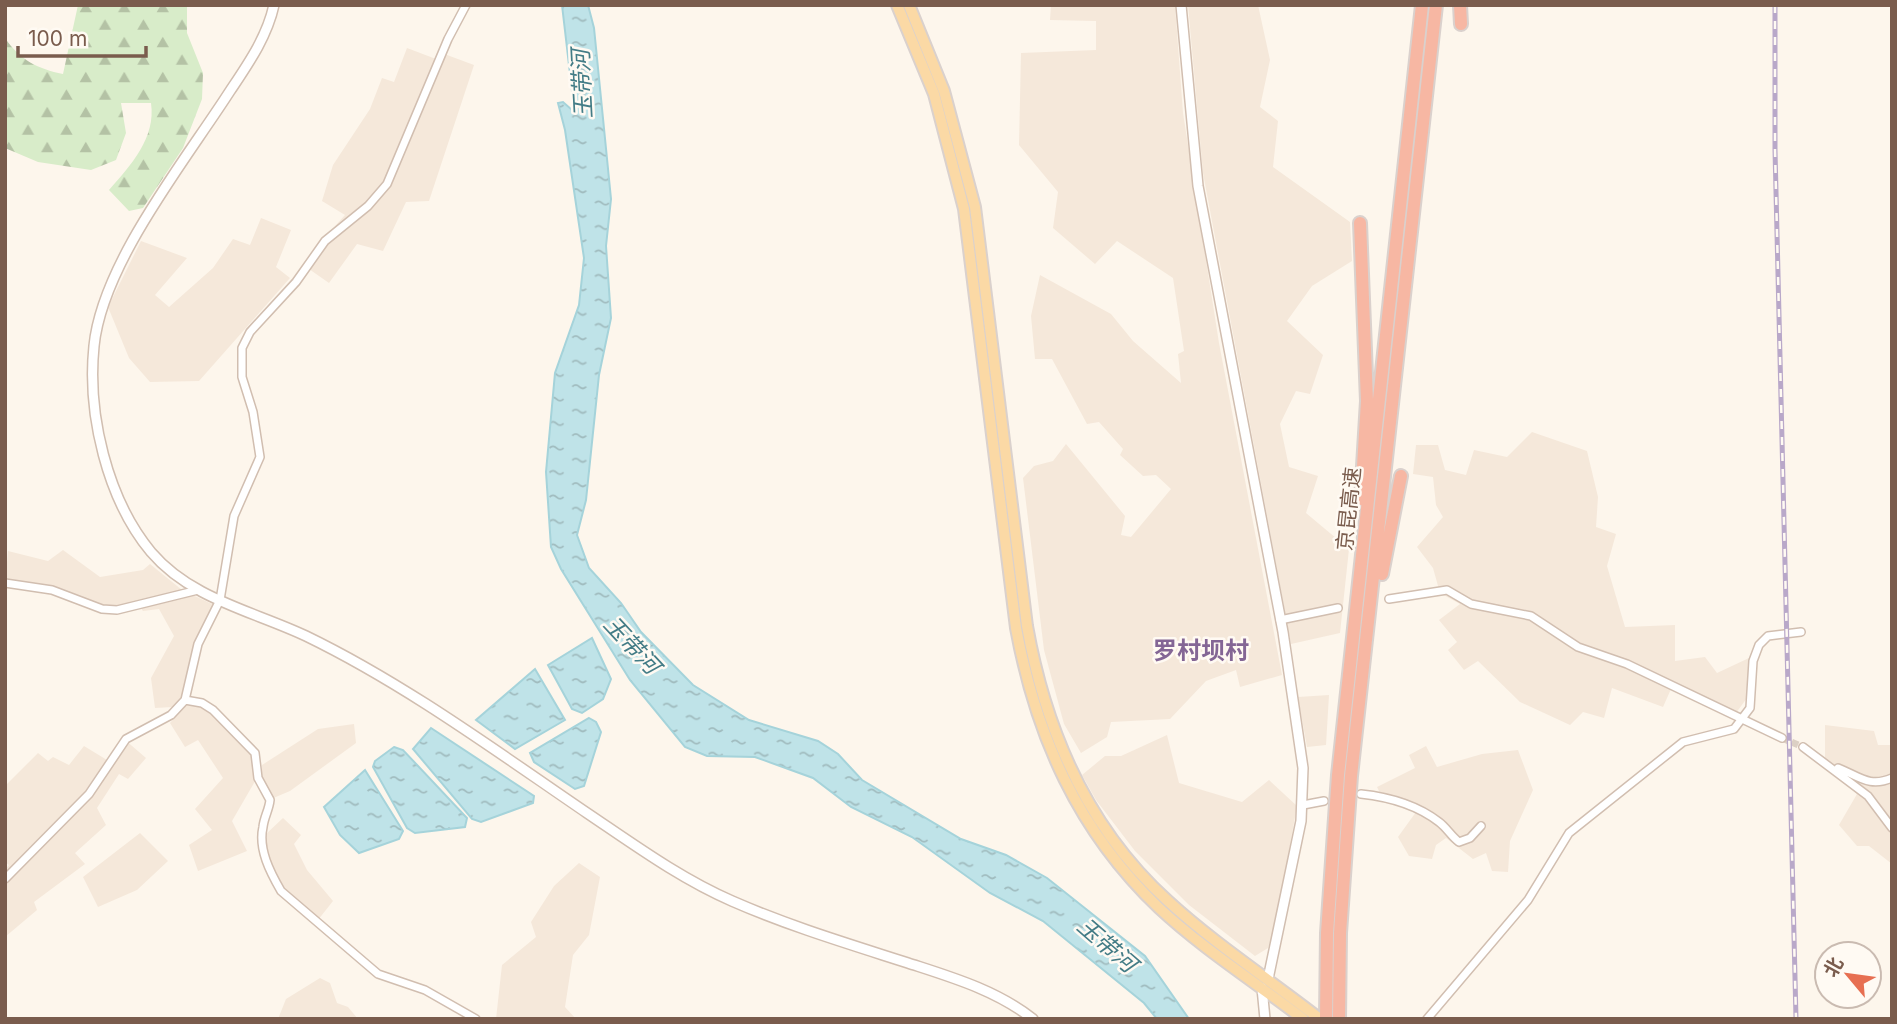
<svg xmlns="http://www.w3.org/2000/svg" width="1897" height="1024" viewBox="0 0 1897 1024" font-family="Inter,'Noto Sans SC',sans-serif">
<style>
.residential{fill:#f5e8da}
.forest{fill:url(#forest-firs)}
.water{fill:url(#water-ripples);stroke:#a5d3da;stroke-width:2}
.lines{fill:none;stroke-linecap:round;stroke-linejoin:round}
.minor-tunnel{stroke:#dcd0c4;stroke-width:7;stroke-dasharray:7 3.5;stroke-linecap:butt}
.minor-casing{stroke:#d1beb0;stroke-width:10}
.tertiary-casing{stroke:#d1beb0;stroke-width:12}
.primary-casing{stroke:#dad1cd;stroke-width:14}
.motorway-casing{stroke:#dad1cd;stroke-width:16}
.minor{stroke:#fff;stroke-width:7}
.tertiary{stroke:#fff;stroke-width:9}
.primary{stroke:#fbd9a5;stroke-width:10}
.motorway{stroke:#f7b7a3;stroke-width:12}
.rail-casing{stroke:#b9a8c9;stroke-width:5}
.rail{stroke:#fffaf3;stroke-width:2.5;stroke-dasharray:8;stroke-linecap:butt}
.labels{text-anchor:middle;stroke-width:5;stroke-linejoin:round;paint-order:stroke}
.street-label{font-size:21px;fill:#7a5c4d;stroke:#fffaf3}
.water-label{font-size:23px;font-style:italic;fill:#437c86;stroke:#fffaf3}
.quarter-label{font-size:24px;font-weight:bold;fill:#846695;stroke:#fffaf3}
</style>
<defs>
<pattern id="forest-firs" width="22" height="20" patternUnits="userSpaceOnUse" patternTransform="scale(1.75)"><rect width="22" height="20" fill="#d8ecc9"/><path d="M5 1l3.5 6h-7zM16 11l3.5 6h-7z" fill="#b4c2a5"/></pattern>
<pattern id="water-ripples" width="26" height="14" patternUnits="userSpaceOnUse" patternTransform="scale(1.75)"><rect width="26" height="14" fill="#bfe3e8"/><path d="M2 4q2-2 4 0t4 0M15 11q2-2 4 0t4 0" fill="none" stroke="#a0bbbe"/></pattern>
</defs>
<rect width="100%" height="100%" fill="#fdf6ec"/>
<path class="residential" d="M1051,5h124l8,108 36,230 63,332 -42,12 -4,-17 -30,11 -36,38 -59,3 -4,15 -26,16 -17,-29 -20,-74 -21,-172 11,-12 19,-5 13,-17 59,72 -4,19 10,2 40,-48 -15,-14 -13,1 -23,-21 3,-6 -24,-27 -12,2 -35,-65h-17l-4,-43 9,-41 71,39 22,27 48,42 -3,-29 6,-3 -11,-73 -56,-37 -22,23 -42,-36 5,-36 -39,-47 2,-92 75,-3v-29l-46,-1z
M1188,5h70l12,55 -10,47 18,14 -5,46 77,55 2,39 -40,25 -25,35 36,34 -13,39 -14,-3 -16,33 9,43 29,9 -12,37 43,36 -9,84 -49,11 -88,-471z
M407,48l29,11 3,-7 35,13 -45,136 -23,1 -23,49 -26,-7 -28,39 -20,-14 1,-15 35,-39 -23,-14 11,-36 37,-56 12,-31 12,4z
M261,218l30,12 -15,37 14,11 -91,103 -49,1 -21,-24 -21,-51 33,-66 46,17 -32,37 14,12 44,-39 20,-29 17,6z
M1532,432l55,19 11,46 -2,30 20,7 -9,32 18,61 50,-2v36l30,-4 12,16 32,-15 -2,40 -14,19 -62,-28 -8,18 -51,-19 -8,30 -21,-6 -13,13 -50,-23 -42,-41 -14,9 -16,-20 9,-8 -18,-22 21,-16 -20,-11 -7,-25 -16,-21 26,-30 -7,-12 -3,-28 -20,-3 3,-29h22l7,25 21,5 8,-25 33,7z
M63,550l37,27 43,-7 7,-6 32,26 32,15 -31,92 -10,10 -18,1 -4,-30 23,-42 -15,-27 -16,2 -3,-4 -21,7 -24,-5 -49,-17 -41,-6 3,-35 40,10z
M1329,695l-3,50 -19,2 -9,-50z
M187,704l18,2 49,50v27l-22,38 15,30 -49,20 -9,-26 23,-15 -17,-21 28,-31 -25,-38 -13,7 -15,-24z
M354,724l2,19 -66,48 -19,8 -9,-19v-15l56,-36z
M1825,725l49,6 4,14h14v119l-23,-18h-12l-18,-21 18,-31 -32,-28z
M1167,735l12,48 63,19 27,-22 28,26 -22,122 -7,20 -13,8 -66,-51 -54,-54 -39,-51 -14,-25 23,-19h16z
M124,739l22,19 -18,21 -9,-5 -22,34 9,17 -31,28 10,11 -51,38 3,8 -32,27v-67l4,-5 -4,-3v-76l33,-33 10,8 5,-4 16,8 15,-19 23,14z
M1426,746l11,21 45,-13 36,-4 15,40 -23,51 -2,31 -16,-1 -6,-18 -13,6 -27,-21 -10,7 -4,14 -23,-3 -11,-19 18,-25 -32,-11 -7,-14 38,-19 -6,-13z
M283,818l18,17 -7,9 13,26 26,31 -15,19 -39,-36 -11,-28 -3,-21z
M140,833l28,28 -31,29 -39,17 -15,-30z
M579,863l21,14 -11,58 -16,20 -8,52 11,12h-80l6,-54 34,-28 -5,-15 23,-36z
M320,978l10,5 7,20 11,4 10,12h-80l8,-20z"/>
<path class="forest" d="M78,5h109v28l16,40 -1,26 -19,49 -40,60 -14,3 -20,-21c22,-25 47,-52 42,-87h-30l5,30 -10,27 -25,10 -53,-8 -33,-14v-110c15,22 33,31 58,36z"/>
<path class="water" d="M562,5h26l6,23 17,171 -5,47 5,72 -12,57 -13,125 -9,35 12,33 32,35 20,29 52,53 56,35 69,21 20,13 24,26 99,59 45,16 41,23 98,78 44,63h-32l-13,-16 -101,-82 -53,-28 -78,-56 -61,-30 -38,-29 -58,-21 -48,-1 -22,-9 -55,-67 -69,-111 -10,-22 -5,-75 9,-99 24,-68 5,-47 -19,-128 -7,-27 5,-1 9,8 2,-2z
M592,638l19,41 -8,20 -21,14 -10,-4 -24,-44z
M535,669l30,51 -50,29 -39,-29z
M589,718l7,4 5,10 -17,54 -9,3 -41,-27 -4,-9z
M431,728l103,68 -1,7 -52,19 -9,-3 -59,-70z
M394,747l9,3 64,68 -2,9 -50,6 -8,-5 -34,-61 2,-6z
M365,770l38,61 -4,8 -40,14 -19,-18 -16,-28z"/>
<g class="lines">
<path class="minor-tunnel" d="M1782,738l21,9"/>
<g class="minor-casing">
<path id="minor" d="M5,583l47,7 50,19 15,1 81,-20
M1389,599l58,-9 24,14 60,12 47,31 49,17 155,74
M1280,620l58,-12
M185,700l17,3 11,7 42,43 3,25 12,22c-1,10 -6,17 -7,27 -5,22 7,45 18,64l97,83 47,16 51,29
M1803,747l65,49 24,32
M1838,768c21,8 31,20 54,10
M1361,794c28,3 56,11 78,28 8,6 12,14 20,20l11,-4 11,-12
M1303,805l21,-4
M5,879l84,-85 37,-55 45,-24 14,-15 13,-56 22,-44 14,-84 26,-59 -7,-45 -11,-35v-29l8,-16 46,-50 29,-41 43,-35 19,-22 61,-145 18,-34
M1427,1019l101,-119 41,-67 114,-91 51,-13 16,-21 3,-47 6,-16 9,-9 33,-4"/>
</g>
<g class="tertiary-casing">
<path id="tertiary" d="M274,5c-7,32 -26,59 -44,86 -45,70 -128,173 -136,255 -7,68 13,153 57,206 40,47 102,59 155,84 99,48 190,115 281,177 46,31 94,66 145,88 57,25 117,43 176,62 43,14 88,27 125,56
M1181,5l17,181 85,446 20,136 -2,53 -33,158
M1262,988l3,31"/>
</g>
<g class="primary-casing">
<path id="primary" d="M897,5l37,89 30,115 52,419c20,108 62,203 143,280 44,41 96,74 144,111
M909,5l35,86 31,116 52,419c19,106 60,202 141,275 47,43 102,79 152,118"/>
</g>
<g class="motorway-casing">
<path id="motorway" d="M1460,5l1,19
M1360,223l7,178 -6,98
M1382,574l19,-98
M1326,1019l1,-86 11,-158 84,-770
M1339,1019l1,-86 11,-157 85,-771"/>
</g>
<use href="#minor" class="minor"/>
<use href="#tertiary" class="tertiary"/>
<use href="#primary" class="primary"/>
<use href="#motorway" class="motorway"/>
<g class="rail-casing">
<path id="rail" d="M1775,5v145l21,869"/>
</g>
<use href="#rail" class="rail"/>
</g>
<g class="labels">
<g class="street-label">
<text transform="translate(1349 509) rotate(-84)" y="7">京昆高速</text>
</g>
<g class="water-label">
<text transform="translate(582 84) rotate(-93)" y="8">玉带河</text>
<text transform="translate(632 645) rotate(47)" y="8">玉带河</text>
<text transform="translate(1107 945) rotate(41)" y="8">玉带河</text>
</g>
<g class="quarter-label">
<text x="1201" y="659">罗村坝村</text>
</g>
</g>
<rect width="1897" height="1024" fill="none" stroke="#7a5c4d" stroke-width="14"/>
<g transform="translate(1848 975) rotate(299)"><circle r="33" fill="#fffaf3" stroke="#cabbb1" stroke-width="2"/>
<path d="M0-5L12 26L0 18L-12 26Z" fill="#e76f51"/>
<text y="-10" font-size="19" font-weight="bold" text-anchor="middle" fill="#7a5c4d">北</text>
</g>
<path d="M18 46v10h128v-10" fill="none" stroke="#7a5c4d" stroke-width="3.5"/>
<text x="28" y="46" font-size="21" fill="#7a5c4d" stroke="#fffaf3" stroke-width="5" paint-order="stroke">100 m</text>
</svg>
